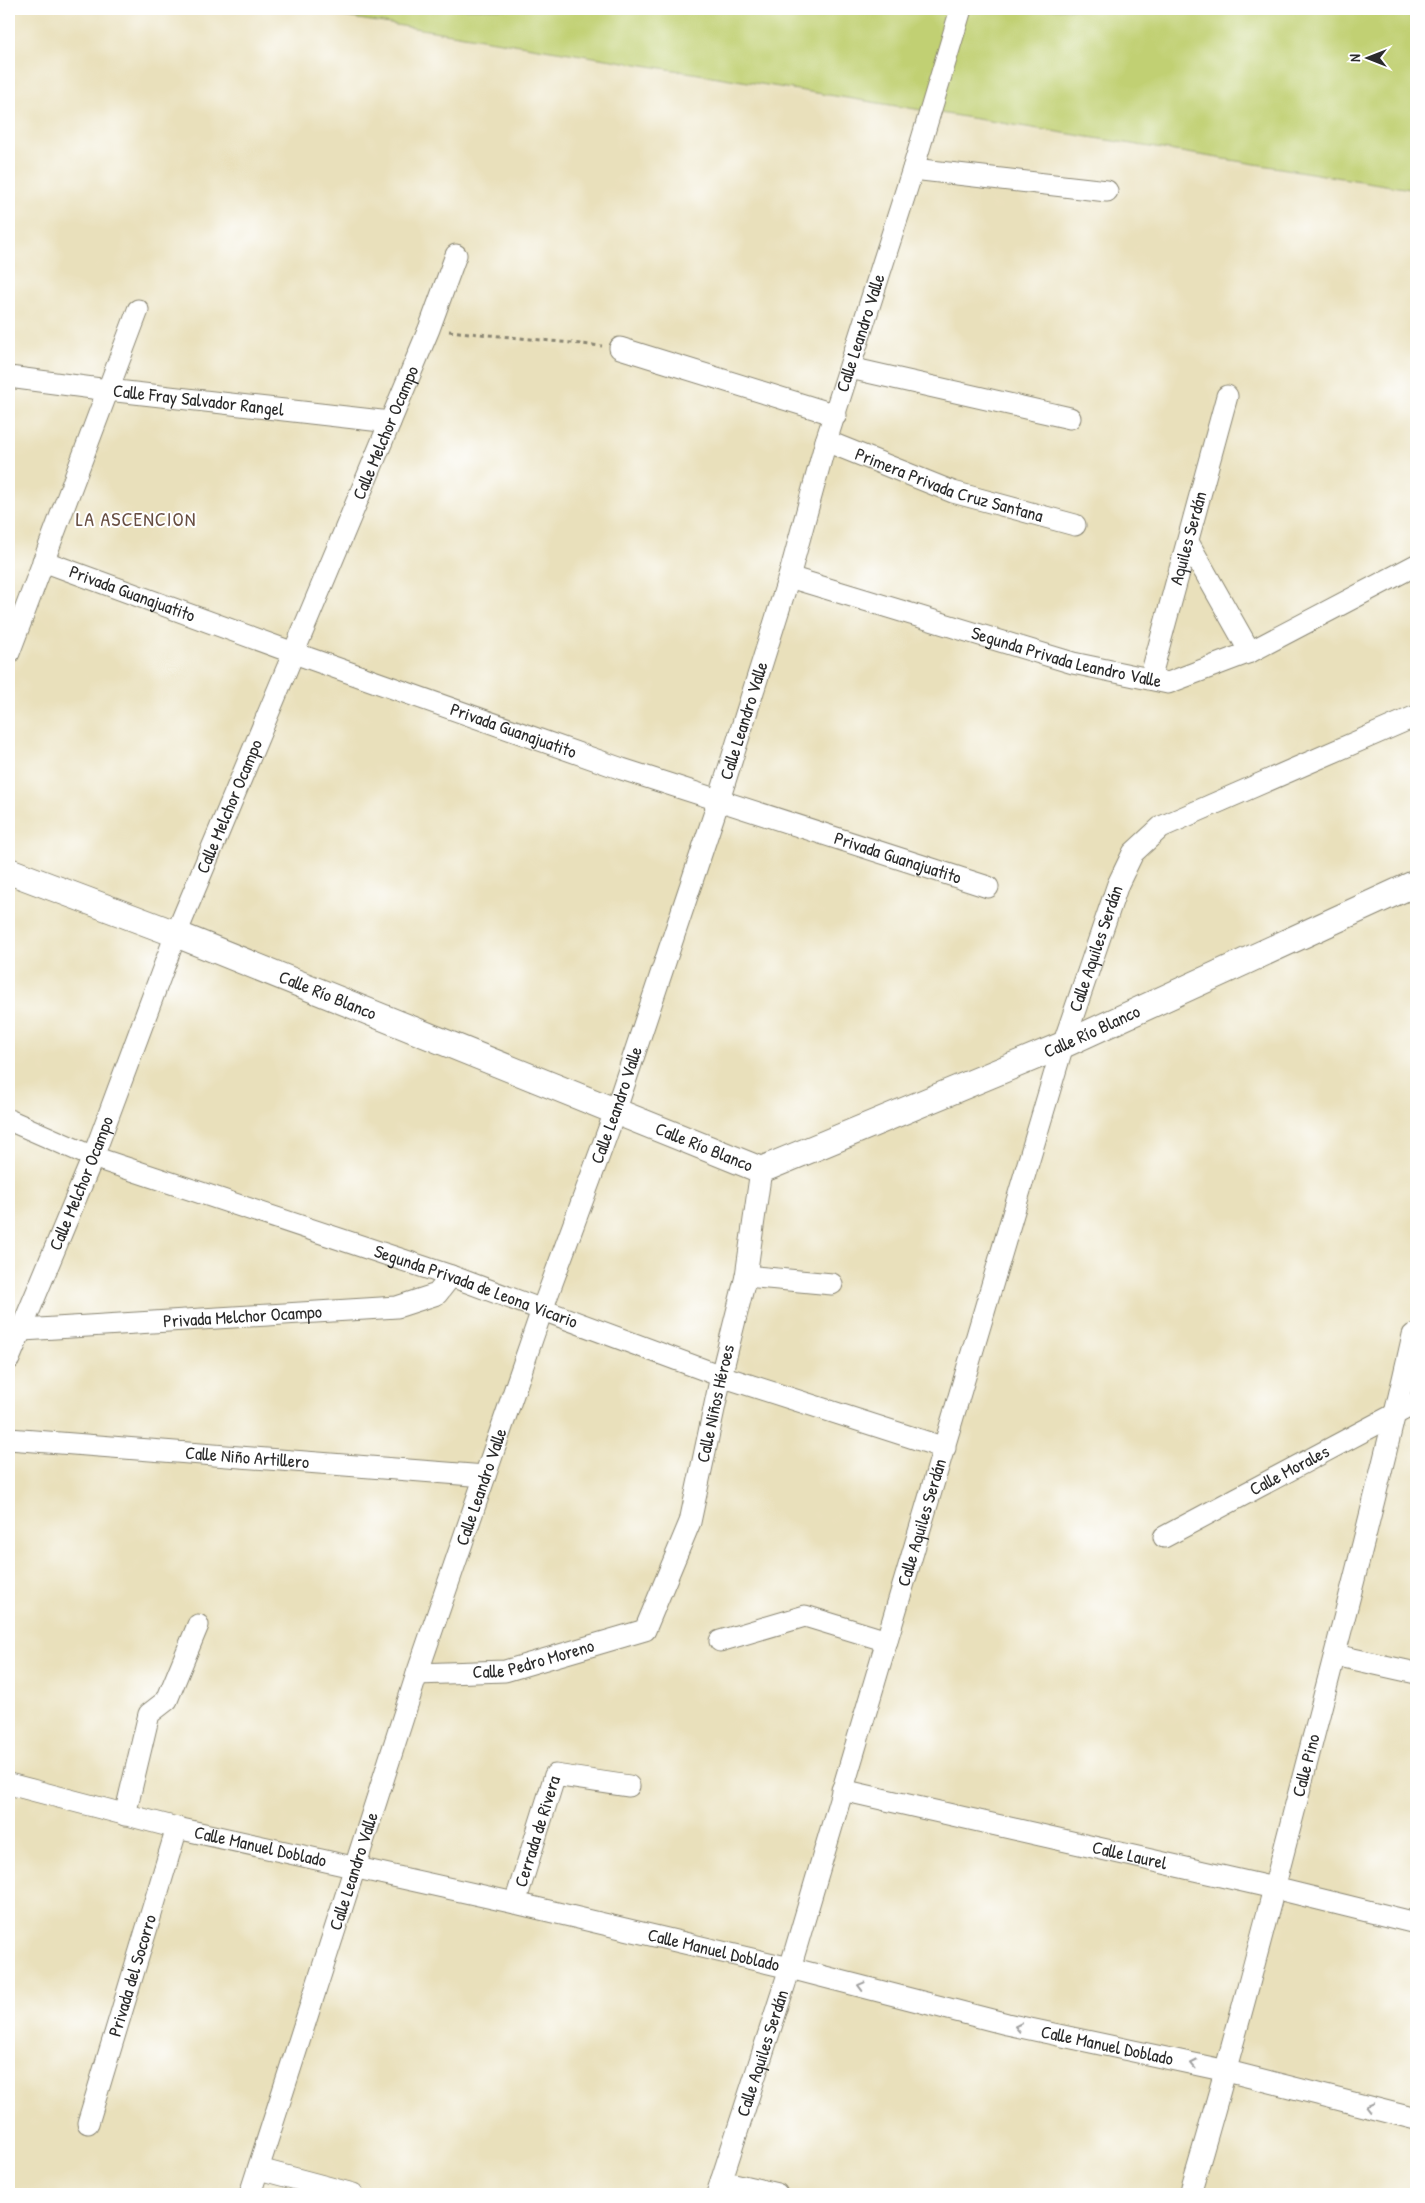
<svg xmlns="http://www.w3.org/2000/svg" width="1425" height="2203" viewBox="0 0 1425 2203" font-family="'Patrick Hand',sans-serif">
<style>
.green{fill:#c1d073;stroke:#767e4f}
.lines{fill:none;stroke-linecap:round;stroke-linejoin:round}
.minor-casing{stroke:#8a8673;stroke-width:23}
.tertiary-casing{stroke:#8a8673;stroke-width:28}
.path{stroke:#8a8673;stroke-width:3;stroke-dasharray:4 4;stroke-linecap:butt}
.minor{stroke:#fff;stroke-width:21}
.tertiary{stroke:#fff;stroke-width:26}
.oneway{stroke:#a0a0a0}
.labels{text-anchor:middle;stroke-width:4;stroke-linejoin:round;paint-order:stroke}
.street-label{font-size:18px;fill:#2b2b2b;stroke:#fff}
.quarter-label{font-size:20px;letter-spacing:1px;fill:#684f42;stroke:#fff}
</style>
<rect width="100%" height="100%" fill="#fff"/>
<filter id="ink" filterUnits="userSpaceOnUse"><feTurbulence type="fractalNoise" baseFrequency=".02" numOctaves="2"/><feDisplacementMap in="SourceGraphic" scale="10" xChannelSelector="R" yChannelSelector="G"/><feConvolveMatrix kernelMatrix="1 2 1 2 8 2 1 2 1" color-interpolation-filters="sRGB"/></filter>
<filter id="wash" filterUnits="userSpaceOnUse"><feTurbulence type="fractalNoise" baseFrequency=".0096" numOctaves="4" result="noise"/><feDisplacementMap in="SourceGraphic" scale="20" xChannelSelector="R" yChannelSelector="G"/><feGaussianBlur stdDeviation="1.12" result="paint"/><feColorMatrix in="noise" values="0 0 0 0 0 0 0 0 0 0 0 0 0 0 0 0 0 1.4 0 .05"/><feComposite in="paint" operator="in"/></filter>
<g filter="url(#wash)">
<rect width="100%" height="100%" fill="#e9e0bb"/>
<path class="green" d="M297,9h1119v181z"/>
</g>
<g filter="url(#ink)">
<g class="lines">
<g class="minor-casing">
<g id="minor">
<path d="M913,169l194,22"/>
<path d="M620,348l216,67"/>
<path d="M850,368l220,50"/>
<path id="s1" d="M9,377l99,13 282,32"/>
<path id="s2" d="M826,441l127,51 122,33"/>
<path d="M1188,542l62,110"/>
<path id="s3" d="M43,561l251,92 328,116 366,118"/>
<path id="s4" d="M789,577l284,86 95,20 82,-31 166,-87"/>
<path d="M9,653l129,-343"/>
<path id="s5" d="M1150,679l77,-283"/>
<path id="s6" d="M9,1120l84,37 358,119 270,100 224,72"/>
<path d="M746,1276l86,8"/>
<path id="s7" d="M23,1330l374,-23 40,-13 14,-18"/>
<path id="s8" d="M9,1359l84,-202 83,-223 253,-605 27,-74"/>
<path id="s9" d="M9,1439l476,37"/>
<path id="s10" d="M1164,1537l252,-134"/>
<path d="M720,1641l85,-25 82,25"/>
<path d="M1335,1655l81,18"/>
<path id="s11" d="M417,1674l88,-3 140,-41 45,-108 31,-146 25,-100 15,-106"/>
<path id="s12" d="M9,1784l168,44 338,75 275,65 217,56 220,47 189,48"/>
<path id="s13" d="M842,1790l432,98 142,35"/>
<path d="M125,1815l24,-101 18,-14 31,-75"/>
<path id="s14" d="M515,1903l40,-128 74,11"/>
<path id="s15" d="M88,2123l89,-295"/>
<path d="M259,2169l94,25"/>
<path d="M721,2181l56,13"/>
<path id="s16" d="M250,2194l167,-520 125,-364 73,-198 104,-312 70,-223 37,-136 87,-272 48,-160"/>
<path id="s17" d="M717,2194l73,-226 273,-923 55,-161 15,-31 28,-26 255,-111"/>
<path id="s18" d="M1190,2194c41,-138 77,-278 113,-417 38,-147 77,-294 110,-442"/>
</g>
</g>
<g class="tertiary-casing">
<g id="tertiary">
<path id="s19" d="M9,871l167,63 585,236 302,-125 353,-162"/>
</g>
</g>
<path class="path" d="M449,331l153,15"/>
<use href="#minor" class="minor"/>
<use href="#tertiary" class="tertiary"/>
</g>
<defs><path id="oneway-chevron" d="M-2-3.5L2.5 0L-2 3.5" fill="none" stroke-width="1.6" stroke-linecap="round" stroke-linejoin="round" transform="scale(1.25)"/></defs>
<g class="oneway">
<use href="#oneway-chevron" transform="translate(861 1986) rotate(-165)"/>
<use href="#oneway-chevron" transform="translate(1018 2027) rotate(-168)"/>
<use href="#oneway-chevron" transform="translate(1194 2064) rotate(-168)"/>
<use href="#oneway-chevron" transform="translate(1369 2107) rotate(-166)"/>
</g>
</g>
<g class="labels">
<g class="street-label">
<text dy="6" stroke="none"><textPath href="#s16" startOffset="1959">Calle Leandro Valle</textPath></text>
<text dy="6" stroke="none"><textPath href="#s1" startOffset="191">Calle Fray Salvador Rangel</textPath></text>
<text dy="6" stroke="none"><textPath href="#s8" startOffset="1000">Calle Melchor Ocampo</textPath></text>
<text dy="6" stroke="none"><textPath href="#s2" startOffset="131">Primera Privada Cruz Santana</textPath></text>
<text dy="6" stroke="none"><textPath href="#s5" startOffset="146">Aquiles Serdán</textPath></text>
<text dy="6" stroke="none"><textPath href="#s3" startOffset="95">Privada Guanajuatito</textPath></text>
<text dy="6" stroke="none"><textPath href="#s4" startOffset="289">Segunda Privada Leandro Valle</textPath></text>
<text dy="6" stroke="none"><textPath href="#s16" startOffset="1554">Calle Leandro Valle</textPath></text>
<text dy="6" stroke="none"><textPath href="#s3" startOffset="500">Privada Guanajuatito</textPath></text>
<text dy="6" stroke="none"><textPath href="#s8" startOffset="595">Calle Melchor Ocampo</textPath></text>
<text dy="6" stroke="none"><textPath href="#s3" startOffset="905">Privada Guanajuatito</textPath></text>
<text dy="6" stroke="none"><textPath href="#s17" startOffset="1302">Calle Aquiles Serdán</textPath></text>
<text dy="6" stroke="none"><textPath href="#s19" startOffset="342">Calle Río Blanco</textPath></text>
<text dy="6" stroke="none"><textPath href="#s19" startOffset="1168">Calle Río Blanco</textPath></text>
<text dy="6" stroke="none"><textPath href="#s16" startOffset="1149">Calle Leandro Valle</textPath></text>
<text dy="6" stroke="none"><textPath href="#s19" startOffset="748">Calle Río Blanco</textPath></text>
<text dy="6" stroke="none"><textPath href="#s8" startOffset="190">Calle Melchor Ocampo</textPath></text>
<text dy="6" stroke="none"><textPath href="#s6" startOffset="496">Segunda Privada de Leona Vicario</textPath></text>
<text dy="6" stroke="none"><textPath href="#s7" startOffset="220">Privada Melchor Ocampo</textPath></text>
<text dy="6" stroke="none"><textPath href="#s11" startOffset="472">Calle Niños Héroes</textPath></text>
<text dy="6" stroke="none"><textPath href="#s9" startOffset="239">Calle Niño Artillero</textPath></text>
<text dy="6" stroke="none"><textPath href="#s10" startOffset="142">Calle Morales</textPath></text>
<text dy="6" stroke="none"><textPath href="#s16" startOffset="744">Calle Leandro Valle</textPath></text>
<text dy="6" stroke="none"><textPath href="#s17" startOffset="702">Calle Aquiles Serdán</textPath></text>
<text dy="6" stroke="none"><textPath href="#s11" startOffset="118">Calle Pedro Moreno</textPath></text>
<text dy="6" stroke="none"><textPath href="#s18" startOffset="444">Calle Pino</textPath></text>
<text dy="6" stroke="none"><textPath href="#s14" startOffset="75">Cerrada de Rivera</textPath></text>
<text dy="6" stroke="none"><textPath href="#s12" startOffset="259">Calle Manuel Doblado</textPath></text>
<text dy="6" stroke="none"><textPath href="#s13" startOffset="295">Calle Laurel</textPath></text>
<text dy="6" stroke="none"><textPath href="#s16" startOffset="339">Calle Leandro Valle</textPath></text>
<text dy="6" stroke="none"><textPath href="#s12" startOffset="724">Calle Manuel Doblado</textPath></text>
<text dy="6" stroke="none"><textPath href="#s15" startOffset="154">Privada del Socorro</textPath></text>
<text dy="6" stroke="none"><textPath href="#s12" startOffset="1129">Calle Manuel Doblado</textPath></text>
<text dy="6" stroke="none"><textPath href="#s17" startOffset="148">Calle Aquiles Serdán</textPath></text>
</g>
<g class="quarter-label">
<text x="136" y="526">LA ASCENCION</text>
</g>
</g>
<rect width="1425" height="2203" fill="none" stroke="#fff" stroke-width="30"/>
<g transform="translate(1368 58) rotate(270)" stroke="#ffffff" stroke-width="4" paint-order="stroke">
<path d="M0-4L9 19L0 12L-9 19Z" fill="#2b2b2b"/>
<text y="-8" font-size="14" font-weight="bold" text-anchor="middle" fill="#2b2b2b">N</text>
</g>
</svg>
